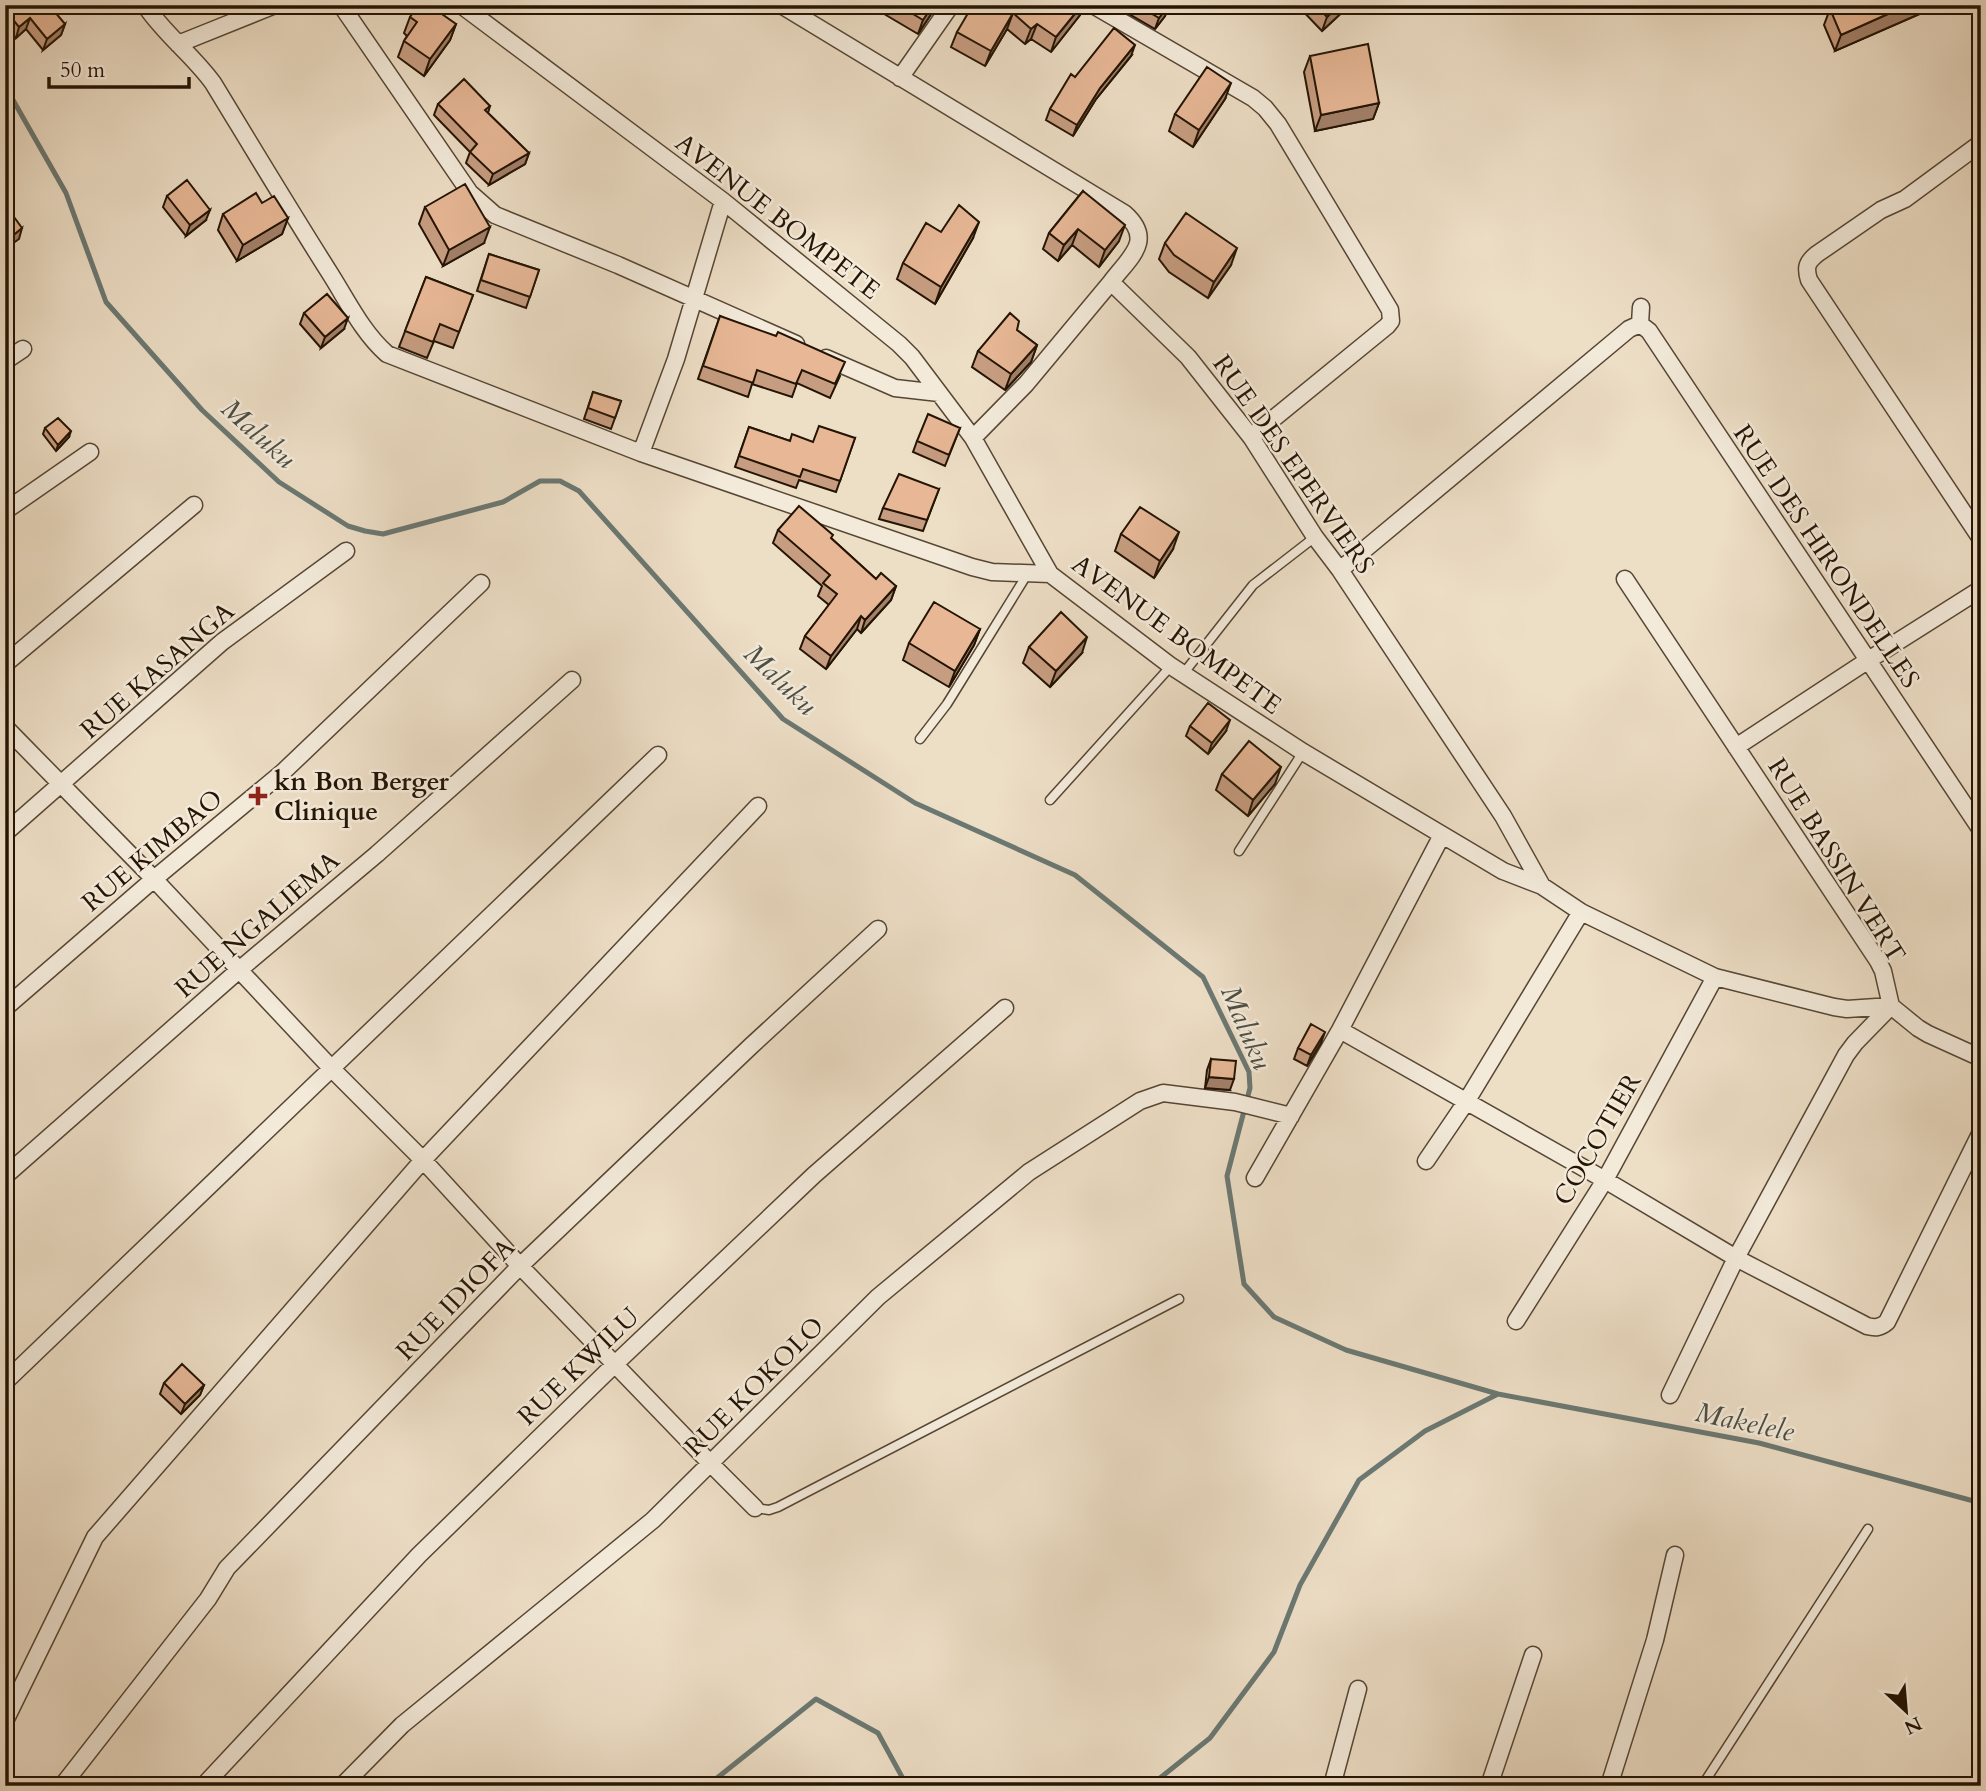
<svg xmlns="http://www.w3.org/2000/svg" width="1986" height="1791" viewBox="0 0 1986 1791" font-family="Cardo,serif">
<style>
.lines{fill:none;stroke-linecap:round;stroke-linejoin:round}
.stream{stroke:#6b7872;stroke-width:5}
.lane-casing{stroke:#564634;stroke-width:11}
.street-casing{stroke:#564634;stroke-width:19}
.lane{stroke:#f3eada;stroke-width:8}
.street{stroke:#f3eada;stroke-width:16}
.wall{fill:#c79d81;stroke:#241404;stroke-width:2}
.shaded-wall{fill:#a28069;stroke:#241404;stroke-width:2}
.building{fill:#e7b796;stroke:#241404;stroke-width:2}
.poi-dot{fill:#8f2418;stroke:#f3eada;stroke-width:2.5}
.labels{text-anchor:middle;stroke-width:5;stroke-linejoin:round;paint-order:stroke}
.street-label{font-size:26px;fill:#241404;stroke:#f3eada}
.poi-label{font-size:26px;font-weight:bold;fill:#241404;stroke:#f3eada;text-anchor:start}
.water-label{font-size:28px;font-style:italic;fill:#4d4e44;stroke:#f3eada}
</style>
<rect width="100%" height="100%" fill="#eddec6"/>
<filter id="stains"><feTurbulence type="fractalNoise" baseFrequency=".00286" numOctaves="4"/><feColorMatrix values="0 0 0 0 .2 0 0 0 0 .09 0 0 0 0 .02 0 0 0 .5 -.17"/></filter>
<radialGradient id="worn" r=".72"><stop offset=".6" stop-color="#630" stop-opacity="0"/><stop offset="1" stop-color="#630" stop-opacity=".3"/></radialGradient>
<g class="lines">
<path class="stream" d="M5,95l8,5 53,93 40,109 96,108 77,72 69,44 17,5 18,3 120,-32 37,-21h20l19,10 204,228 132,84 160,72 128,102 46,95 1,16 -23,88 17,108 30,33 72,33 152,44 261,49 222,60
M698,1786l19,-8 99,-79 62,34 29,53
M1150,1786l60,-48 64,-86 26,-67 59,-105 66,-49 73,-37"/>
<g class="lane-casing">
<path id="lane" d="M1183,674l70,-89 62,-48
M920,739l27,-35 81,-131
M1050,800l121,-134
M1239,851l64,-99
M755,1508l14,2 9,-3 401,-208
M1702,1786l166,-257"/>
</g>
<g class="street-casing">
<path id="street" d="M145,5c19,29 48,50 68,78 39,64 78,129 118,192 17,27 32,58 56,79l254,99 331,114 20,5 58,2
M341,5l129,188 25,22 123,50 178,79
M461,5l262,196 176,143 13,13 61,81 77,136 121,92 132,86 200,119 39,15 39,26 134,65 119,30 13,2 44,-3 27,22 10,6 53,24
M781,5l343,208c31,27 6,44 -13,69l77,75 63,80 64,100 25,33 163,246 39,70
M1093,5l160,93 12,10 13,16 112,186 1,11 -4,5 -136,111
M178,44l97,-39
M900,78l51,-73
M1981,143l-76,56 -24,11 -64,44c-10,8 -12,13 -8,26l172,259
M1641,307l-1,17 9,7 332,499
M826,358l69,30 44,5
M5,361l18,-12
M973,438l53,-54 85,-102
M641,453l35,-94 47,-158
M5,511l85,-59
M1340,570l289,-241 11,-5
M1625,579l253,382 5,10 8,35 -36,37 -9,12 -110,203 -66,137
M5,664l189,-159
M5,727l149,152 178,190 91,91 97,106 191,198 44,44
M1736,747l131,-86 114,-72
M5,833l217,-191 124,-91
M5,1008l149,-129 129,-107 198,-189
M1340,1030l265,150 131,78 131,68c8,2 13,2 20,-4l94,-190
M1426,1161l40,-59 115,-190
M5,1176l234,-206 138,-116 195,-174
M1255,1178l85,-148 102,-195
M1516,1321l89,-141 110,-203
M5,1382l653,-627
M5,1721l90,-184 328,-377 335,-354
M207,1782l212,-227 196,-191 199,-189 191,-167
M62,1786l146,-187 19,-31 293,-302 231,-220 127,-117
M342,1786l60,-61 251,-205 225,-223 151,-125 111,-71 23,-8 72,9 56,14
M1332,1786l26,-97
M1489,1786l44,-131
M1609,1786l46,-146 20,-85"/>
</g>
<use href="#lane" class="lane"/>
<use href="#street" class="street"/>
</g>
<path class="wall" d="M859,5h9l-3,5z
M869,5h68l-19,29z
M977,5h107l-4,10 -29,37 -20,-13 -6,5 -18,-15 -22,37 -34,-19 6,-15z
M1118,5h51l-4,11 -10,13 -38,-22z
M1297,5h53l-28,26z
M1838,5h102l-105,46 -11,-26 6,-16z
M5,8l60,16 -4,11 -18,15 -17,-21 -10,9 -11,-12z
M410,17l46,7 -6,16 -26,36 -26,-19 6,-16 3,-5 -3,-3z
M1131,56l-35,43 -23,37 -27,-16 4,-11 25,-32z
M1310,56l69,47 -6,16 -58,12 -11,-59z
M1225,99l-32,48 -24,-16 6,-17z
M438,104l52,2 -2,7 41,40 -4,11 -36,21 -23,-22 4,-11 -36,-37z
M1083,191l36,50 -20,26 -27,-22 -14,16 -15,-12 6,-16z
M167,196l39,24 -20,16 -23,-29z
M262,203l26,15 -6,16 -45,27 -19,-31 5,-16z
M425,207l59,36 -41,23 -24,-42z
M941,232l32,6 -38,66 -38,-25 6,-16z
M1165,243l66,22 -23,33 -39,-26 -10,-13z
M489,254l50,16 -13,38 -49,-17z
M426,277l47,18 -20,53 -19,-7 -7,17 -28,-11z
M304,313l40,16 -23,19 -21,-24z
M720,316l120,60 -10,22 -33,-15 -5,14 -40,-13 -4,13 -50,-18z
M1017,330l20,15 -6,17 -26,28 -33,-23 6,-16z
M593,392l28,9 -10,28 -27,-10z
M749,427l41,14 23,1 42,-4 -19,54 -37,-12 -3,8 -61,-21z
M45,428l24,9 -13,14 -13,-17z
M960,428l-15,38 -32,-14 4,-11z
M939,489l-16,42 -44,-12 4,-11z
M778,530l54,9 44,40 20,7 -5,14 -30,33 -4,-4 -31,40 -26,-20 5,-13 24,-31 -11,-9 4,-10 -49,-43z
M1121,534l52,15 -19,29 -39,-27z
M980,629l-6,16 -25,42 -46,-27 6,-17z
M1029,647l53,6 -32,34 -27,-24z
M1190,726l36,5 -18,23 -22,-18z
M1222,774l53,10 -27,32 -32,-26z
M1321,1043l-14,23 -13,-7 4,-11z
M1211,1059l19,31 -25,-2 2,-18z
M164,1383l40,2 -4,10 -19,19 -21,-20z"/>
<path class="shaded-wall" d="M933,5h4l-19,29 5,-14z
M1082,5h2l-4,10 -29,37 5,-15z
M1169,5l-4,11 -10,13 4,-11z
M1340,5h10l-28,26 5,-14z
M1908,5h32l-105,46 6,-16z
M1013,13l-6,16 -22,37 6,-15z
M30,18l-4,11 -10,9 3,-11z
M65,24l-4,11 -18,15 4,-11z
M456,24l-6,16 -26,36 6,-17z
M1037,24l-6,15 -6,5 6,-15z
M1135,45l-4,11 -35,43 -23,37 4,-11 23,-37z
M1231,83l-6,16 -32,48 6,-17z
M1379,103l-6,16 -58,12 6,-16z
M529,153l-4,11 -36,21 4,-11z
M210,210l-4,10 -20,16 4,-11z
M288,218l-6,16 -45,27 6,-16z
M979,222l-6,16 -38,66 6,-17z
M1125,225l-6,16 -20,26 6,-17z
M490,227l-6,16 -41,23 6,-16z
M22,228l-3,11 -14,10v-7z
M1078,229l-6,16 -14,16 6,-16z
M1237,248l-6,17 -23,33 6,-16z
M348,318l-4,11 -23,19 4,-11z
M1037,345l-6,17 -26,28 6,-16z
M71,431l-2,6 -13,14 2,-6z
M1179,532l-6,17 -19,29 6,-17z
M896,586l-5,14 -30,33 4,-13z
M861,616l-4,13 -31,40 5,-13z
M980,629l-6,16 -25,42 6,-16z
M1087,637l-5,16 -32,34 6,-16z
M1230,720l-4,11 -18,23 4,-11z
M1281,767l-6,17 -27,32 5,-16z
M1325,1032l-4,11 -14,23 4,-11z
M1209,1077l25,2 -4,11 -25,-2z
M204,1385l-4,10 -19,19 4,-10z"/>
<path class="building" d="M8,5h41l16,19 -18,15 -17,-21 -11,9 -14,-17v-2z
M418,5h11l27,19 -26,35 -26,-18 13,-19 -7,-5z
M898,5h35l-10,15z
M977,5h105l-26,32 -19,-13 -6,5 -18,-16 -22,38 -34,-19 14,-24 3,1z
M1137,5h32l-10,13z
M1316,5h24l-13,12z
M1838,5h70l-67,30 -11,-26z
M1114,28l21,17 -35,43 -23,37 -27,-16 21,-35 4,3z
M1368,44l11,59 -58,12 -11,-59z
M1207,67l24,16 -32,47 -24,-16z
M464,79l26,27 -5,4 44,43 -36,21 -23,-22 7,-8 -39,-40z
M187,180l23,30 -20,15 -23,-29z
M465,184l25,43 -41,23 -24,-43z
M1083,191l42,34 -20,25 -27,-21 -14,16 -15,-12z
M256,193l6,10 12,-7 14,22 -45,27 -20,-31z
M959,205l20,17 -38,65 -38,-24 23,-40 15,9z
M6,206l16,22 -17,14v-35z
M1186,213l51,35 -23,34 -40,-27 -9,-12z
M489,254l50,16 -9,27 -49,-17z
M426,277l47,18 -14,37 -19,-8 -7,18 -28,-11z
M327,294l21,24 -23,19 -21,-24z
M1010,313l9,8 -2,9 20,15 -26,29 -33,-23z
M720,316l56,20 2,-4 67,30 -10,22 -33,-14 -6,14 -39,-14 -4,13 -50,-17z
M593,392l28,9 -6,17 -27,-10z
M928,414l32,14 -11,27 -32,-14z
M58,418l13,13 -13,14 -13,-17z
M819,426l36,12 -15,43 -37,-12 -3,8 -61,-21 10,-29 41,14 2,-7 21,8z
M899,474l40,15 -12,31 -44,-12z
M799,506l34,29 -2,3 45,41 5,-6 15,13 -31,34 -4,-4 -30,40 -26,-20 32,-42 -14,-11 7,-8 -52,-45z
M1140,507l39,25 -19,29 -39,-27z
M934,602l46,27 -25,42 -46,-28z
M1061,612l26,25 -31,34 -27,-24z
M1208,703l22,17 -18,23 -22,-17z
M1249,741l32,26 -28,33 -31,-26z
M1311,1024l14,8 -14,23 -13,-7z
M1211,1059l25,2 -2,18 -25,-2z
M182,1364l22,21 -19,19 -21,-21z"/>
<path class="poi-dot" d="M254.5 785.5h7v7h7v7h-7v7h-7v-7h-7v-7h7z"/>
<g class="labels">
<g class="street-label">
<text transform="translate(778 216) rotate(38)" y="9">AVENUE BOMPETE</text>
<text transform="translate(1294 464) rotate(55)" y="9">RUE DES EPERVIERS</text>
<text transform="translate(1827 556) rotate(56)" y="9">RUE DES HIRONDELLES</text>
<text transform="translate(1177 634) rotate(36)" y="9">AVENUE BOMPETE</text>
<text transform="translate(157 670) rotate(-41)" y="9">RUE KASANGA</text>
<text transform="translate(152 850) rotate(-40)" y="9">RUE KIMBAO</text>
<text transform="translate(1837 860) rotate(58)" y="9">RUE BASSIN VERT</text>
<text transform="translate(257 924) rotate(-41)" y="9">RUE NGALIEMA</text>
<text transform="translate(1597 1139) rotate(-60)" y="9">COCOTIER</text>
<text transform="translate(455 1299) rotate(-46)" y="9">RUE IDIOFA</text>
<text transform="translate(578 1366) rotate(-44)" y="9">RUE KWILU</text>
<text transform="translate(754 1386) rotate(-45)" y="9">RUE KOKOLO</text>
</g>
<g class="poi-label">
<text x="274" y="790">kn Bon Berger<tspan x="274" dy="30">Clinique</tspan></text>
</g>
<g class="water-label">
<text transform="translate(259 433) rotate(42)" y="10">Maluku</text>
<text transform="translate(781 679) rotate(44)" y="10">Maluku</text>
<text transform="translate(1247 1027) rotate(67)" y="10">Maluku</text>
<text transform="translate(1745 1421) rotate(12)" y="10">Makelele</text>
</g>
</g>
<rect width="1986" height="1791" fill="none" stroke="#eddec6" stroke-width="28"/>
<rect x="7" y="7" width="1972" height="1777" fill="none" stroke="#241404" stroke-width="3.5"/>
<rect x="14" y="14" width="1958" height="1763" fill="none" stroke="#241404" stroke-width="2"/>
<g transform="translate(1906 1711) rotate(154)" stroke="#f3eada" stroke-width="5" paint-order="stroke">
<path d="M0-5L12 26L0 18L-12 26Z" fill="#241404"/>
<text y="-10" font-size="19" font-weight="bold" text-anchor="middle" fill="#241404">N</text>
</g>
<path d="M49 77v10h140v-10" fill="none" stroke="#241404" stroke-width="3.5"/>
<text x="60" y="77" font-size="21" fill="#241404" stroke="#f3eada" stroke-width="5" paint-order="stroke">50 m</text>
<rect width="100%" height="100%" filter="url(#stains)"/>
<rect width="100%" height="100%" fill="url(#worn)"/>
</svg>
